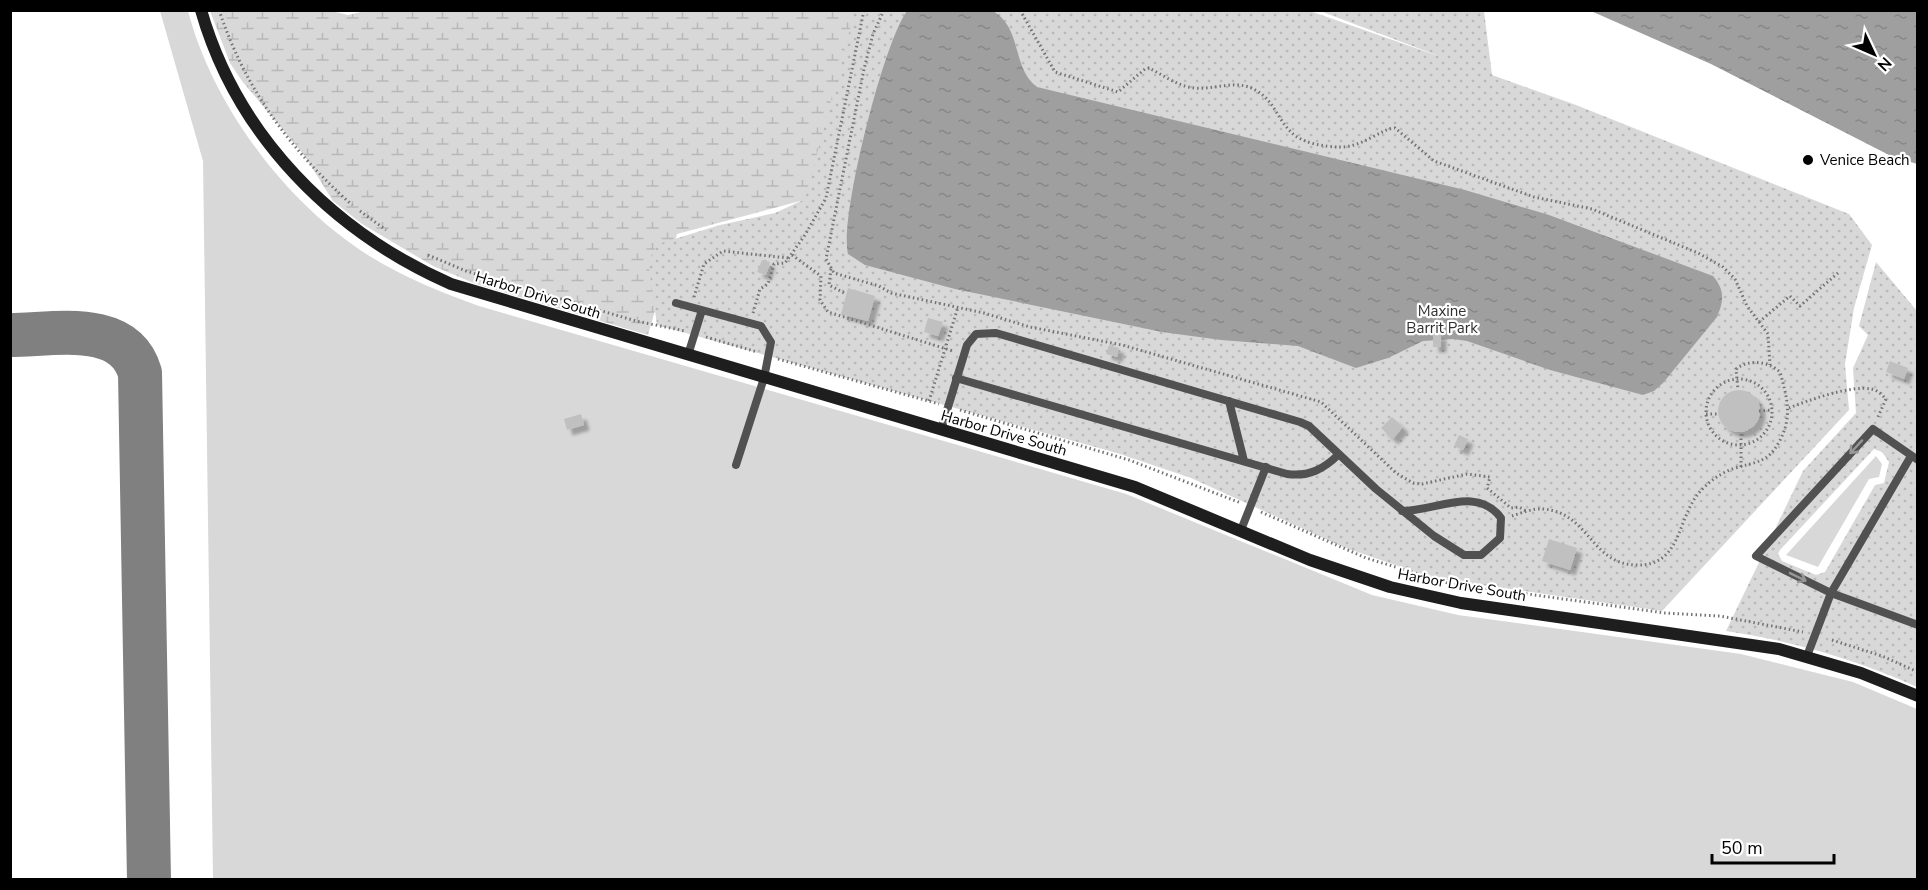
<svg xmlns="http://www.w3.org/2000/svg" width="1928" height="890" viewBox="0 0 1928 890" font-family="'Nunito Sans',sans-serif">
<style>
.green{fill:#d8d8d8}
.wetland{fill:url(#wetland-marsh)}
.park{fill:url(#park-dots);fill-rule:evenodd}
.water{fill:url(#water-ripples)}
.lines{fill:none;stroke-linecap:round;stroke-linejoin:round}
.taxiway{stroke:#808080;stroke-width:44}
.building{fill:#c0c0c0;filter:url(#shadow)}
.path{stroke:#737373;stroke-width:3;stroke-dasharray:1.5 3;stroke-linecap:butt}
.lane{stroke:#515151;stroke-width:8}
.secondary{stroke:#1e1e1e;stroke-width:12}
.oneway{stroke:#979797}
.poi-dot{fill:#000;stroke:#fff;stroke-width:2}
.labels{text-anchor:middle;stroke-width:4.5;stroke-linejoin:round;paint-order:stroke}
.poi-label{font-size:15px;fill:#000;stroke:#fff;text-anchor:start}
.street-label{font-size:15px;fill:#000;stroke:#fff}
.park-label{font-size:15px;fill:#2f2f2f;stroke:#fff}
</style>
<defs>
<pattern id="wetland-marsh" width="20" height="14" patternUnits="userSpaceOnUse" patternTransform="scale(1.5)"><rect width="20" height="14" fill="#d8d8d8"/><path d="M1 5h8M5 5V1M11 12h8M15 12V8" fill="none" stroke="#b8b8b8"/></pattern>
<pattern id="park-dots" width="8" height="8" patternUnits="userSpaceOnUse" patternTransform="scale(1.5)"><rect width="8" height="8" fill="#d8d8d8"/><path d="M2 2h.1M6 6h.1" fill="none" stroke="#b8b8b8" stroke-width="1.8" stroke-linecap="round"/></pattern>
<pattern id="water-ripples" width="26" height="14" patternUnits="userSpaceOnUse" patternTransform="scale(1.5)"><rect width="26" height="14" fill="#9f9f9f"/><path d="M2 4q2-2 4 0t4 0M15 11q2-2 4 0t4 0" fill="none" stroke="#878787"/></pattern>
<filter id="shadow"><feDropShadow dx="5.5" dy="5.5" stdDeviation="1.5" flood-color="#0004"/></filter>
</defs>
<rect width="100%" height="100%" fill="#fff"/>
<path class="green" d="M160,11h28c25,95 99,194 183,246 34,21 70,35 108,49l647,188 246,101 86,20 283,39 112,28 64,27v170h-1704l-10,-718z
M1876,456l6,8 -3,13 -10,2 -51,88 -32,-12z"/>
<path class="wetland" d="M327,10l21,5 22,-5 496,1 -51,186 -138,37 -29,101 -172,-51 -43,-18 -71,-42 -29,-23 -29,-46 -62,-74 -12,-18 -20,-52z"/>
<path class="park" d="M855,10l455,1 134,47 -124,-47h164l8,64 84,30 273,109 23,31 -18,63 -9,56 4,46 -187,201 -229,-33 -90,-31 -152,-69 -74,-25 -460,-128 -9,-64 10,-17 62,-19 55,-12 30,-14z
M1876,262l41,49v376c-61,-28 -125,-46 -191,-56l77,-160 53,-58 -3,-45 15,-33 -9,-9zM1874,449l8,3 7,10 -5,21 -9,2 -50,87 -9,3 -34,-14 -4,-7 2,-4z"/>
<path class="water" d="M907,11h86c30,18 18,56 44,76l428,103 84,25 164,61c12,14 11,25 4,41l-54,66 -9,8 -11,4 -93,-25 -83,-29 -14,-2 -30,2 -35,17 -32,10 -58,-22 -77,-6 -59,-8 -207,-43 -90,-24 -17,-11c-9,-36 36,-213 59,-243z
M1591,11h326v153l-28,-9 -178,-91z"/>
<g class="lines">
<path class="taxiway" d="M10,335c44,0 114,-16 130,38l9,507"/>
</g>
<path class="building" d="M762,260l8,2 -4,13 -9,-3z
M848,288l27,8 -7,25 -27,-7z
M928,318l15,4 -5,14 -14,-4z
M1441,334v13h-8v-12z
M1109,345l10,3 -2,9 -11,-3z
M1890,361l18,7 -4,11 -18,-7z
M1718 411a21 21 0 1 1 42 0a21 21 0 1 1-42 0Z
M581,414l3,11 -17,5 -3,-11z
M1392,417l11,10 -10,12 -12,-11z
M1459,435l9,4 -5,11 -9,-4z
M1549,539l28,9 -7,22 -28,-9z"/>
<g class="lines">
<path class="path" d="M219,10c27,81 71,139 133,195
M884,10l-11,24 -9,35 -38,190 8,14 45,13 12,7 93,20 46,14 92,18 199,57 75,71 17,10 9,1 45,-10 23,3 -3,11 24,20 8,-1 9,5
M1020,10l35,62 63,20 27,-23 4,-1c14,7 30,19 46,20 22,2 41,-10 62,3 17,10 21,29 35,42 10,10 33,14 47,14 23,1 43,-19 56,-19l39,33 100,36 58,12 106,44 25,14 12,12 12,27 21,28 2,31
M360,211l26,19
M428,255l38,16 170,50 49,10
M792,255l29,21 -1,24 8,12 125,39
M831,269l-2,16 17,9
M694,297l10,-33 19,-13 65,7
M753,313l7,-24 8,-5 6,-20 11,-1 20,-28 21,-37 38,-188
M1759,322l31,-26 10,10 38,-33
M706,337l51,15
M778,359l161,45
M1706 412a33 33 0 1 1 66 0a33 33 0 1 1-66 0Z
M929,401l29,-94
M1789,408c20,-8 62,-23 82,-19 7,1 11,6 15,10l-9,20
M960,410l169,50 112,43
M1759,411l13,-1
M1706,414h13
M1741,467v-35
M1261,512l105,46 82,25 217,30 55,3 83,16
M1512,516c9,-3 21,-8 31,-7 46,3 48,56 94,56 44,1 40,-45 61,-71 9,-11 22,-21 37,-26 20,-6 33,-5 44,-26 14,-25 8,-45 1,-70 -12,-11 -31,-13 -44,-3l2,21
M1832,640l50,16 36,16"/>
<path class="lane" d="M676,303l85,23 10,16 -7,36 -28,87
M688,355l14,-45
M956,378l331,96c22,3 37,-5 52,-20
M1229,401l15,60
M941,430l26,-85 9,-11 20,-1 304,89 9,4 67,63 58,47 30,19h17l19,-17 1,-20c-24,-33 -65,-7 -99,-7
M1918,460l-45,-31 -117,127 75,37 87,32
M1241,530l25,-63
M1807,656l24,-63 80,-137"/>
<path class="secondary" d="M201,10c36,126 132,222 250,274l684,203 175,73 80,27 71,16 318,46 82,24 57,23"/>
</g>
<defs><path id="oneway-shaft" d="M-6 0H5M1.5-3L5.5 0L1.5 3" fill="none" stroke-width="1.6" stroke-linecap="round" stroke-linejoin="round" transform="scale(1.5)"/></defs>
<g class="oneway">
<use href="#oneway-shaft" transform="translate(1856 447) rotate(133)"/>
<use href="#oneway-shaft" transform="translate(1798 577) rotate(26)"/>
</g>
<circle class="poi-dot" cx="1808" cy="160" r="6"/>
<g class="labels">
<g class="poi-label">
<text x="1820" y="165">Venice Beach</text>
</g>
<g class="street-label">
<text transform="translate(538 295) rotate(17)" y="5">Harbor Drive South</text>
<text transform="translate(1004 433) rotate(16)" y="5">Harbor Drive South</text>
<text transform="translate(1462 585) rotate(10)" y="5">Harbor Drive South</text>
</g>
<g class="park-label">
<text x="1442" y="316">Maxine<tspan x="1442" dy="17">Barrit Park</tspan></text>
</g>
</g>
<rect width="1928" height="890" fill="none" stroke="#000000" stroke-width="24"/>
<g transform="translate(1874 54) rotate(134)" stroke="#ffffff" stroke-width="4.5" paint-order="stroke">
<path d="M0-4.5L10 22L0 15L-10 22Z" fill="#000000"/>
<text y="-9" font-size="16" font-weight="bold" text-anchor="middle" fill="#000000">N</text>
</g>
<path d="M1712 854v9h122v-9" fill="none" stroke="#000000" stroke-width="3"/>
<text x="1721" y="854" font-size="18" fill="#000000" stroke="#ffffff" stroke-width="4.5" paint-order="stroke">50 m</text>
</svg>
